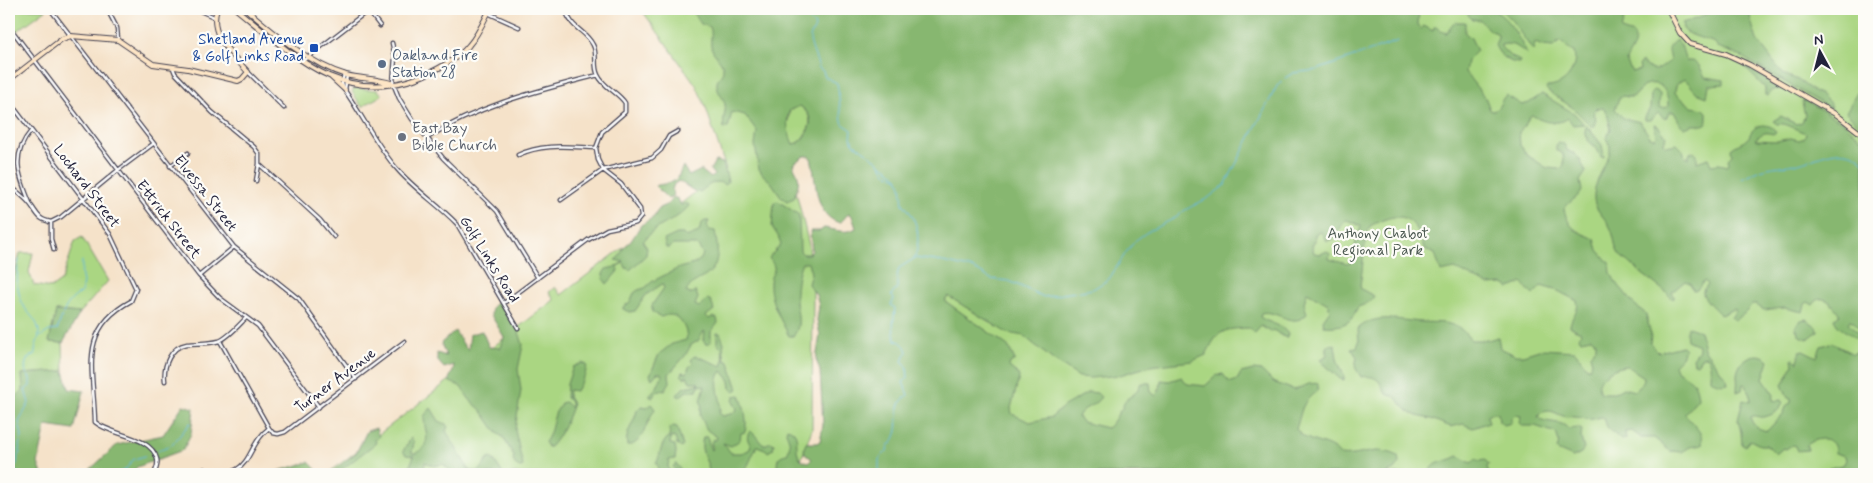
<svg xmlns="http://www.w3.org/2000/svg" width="1873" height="483" viewBox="0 0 1873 483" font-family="Mynerve,sans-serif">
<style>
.green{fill:#aad682;stroke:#667c5e}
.forest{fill:#87b770;stroke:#546c56;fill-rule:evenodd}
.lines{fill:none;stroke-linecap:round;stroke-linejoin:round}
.stream{stroke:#62b7de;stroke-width:1}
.street-casing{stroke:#423f50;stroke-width:5}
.secondary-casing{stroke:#423f50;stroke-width:6}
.street{stroke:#fff;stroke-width:2.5}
.secondary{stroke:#fde5c5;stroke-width:4}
.transit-dot{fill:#1a4fb4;stroke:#fdfcf7;stroke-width:2}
.service-dot{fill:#5c6f8a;stroke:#fdfcf7;stroke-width:2}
.worship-dot{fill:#6b7280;stroke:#fdfcf7;stroke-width:2}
.labels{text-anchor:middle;stroke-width:4.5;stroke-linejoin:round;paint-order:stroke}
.transit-label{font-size:15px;fill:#164399;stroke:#fdfcf7;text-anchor:end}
.service-label{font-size:15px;fill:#4e5e75;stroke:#fdfcf7;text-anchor:start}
.worship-label{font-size:15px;fill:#5b616d;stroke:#fdfcf7;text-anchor:start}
.street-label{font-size:15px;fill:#22223b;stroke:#fdfcf7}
.park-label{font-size:15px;fill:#4b5850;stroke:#fdfcf7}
</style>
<rect width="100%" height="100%" fill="#fdfcf7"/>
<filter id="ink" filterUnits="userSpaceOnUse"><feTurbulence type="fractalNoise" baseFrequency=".02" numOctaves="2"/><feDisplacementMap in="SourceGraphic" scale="10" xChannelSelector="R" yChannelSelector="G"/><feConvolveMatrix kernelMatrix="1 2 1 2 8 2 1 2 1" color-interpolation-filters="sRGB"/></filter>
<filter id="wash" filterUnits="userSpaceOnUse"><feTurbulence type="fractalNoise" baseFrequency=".0096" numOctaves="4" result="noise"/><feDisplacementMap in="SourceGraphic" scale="20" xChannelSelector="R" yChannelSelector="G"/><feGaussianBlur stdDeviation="1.12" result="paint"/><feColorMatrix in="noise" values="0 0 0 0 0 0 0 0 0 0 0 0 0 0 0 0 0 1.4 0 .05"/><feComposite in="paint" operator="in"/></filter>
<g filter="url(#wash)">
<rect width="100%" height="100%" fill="#f5e2c9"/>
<path class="green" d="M9,9h38l-38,28z
M641,9h94l53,112 2,-11 10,-4c17,13 9,23 -1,37l-6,1 -2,27 18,74 4,48 -1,136 -16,45h-469l227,-174 -5,-8 6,-5 6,8 165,-126 -21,-64 -9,-20z
M891,9h973v465h-857l-6,-133 -56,-40 3,-5 53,33z
M354,88l24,2 4,5 -20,12 -10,-15z
M82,237l26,44 -28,32 -24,-2 -7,31 14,1 1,28 -42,3 1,16 -14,14v-107l11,-44h13l-4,19 5,13 17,3 11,-8 13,-39z"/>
<path class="forest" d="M691,9h728l-1,16 2,4 4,-3 9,5 1,-4h2l5,4 5,2 9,-11h10v11l6,5 6,13 -10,10 -2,11 21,27 4,11 3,1c8,-3 7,-11 13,-16l16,10 7,-2 13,-9 33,20 9,10 -11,1 -5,-7c-11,8 -26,4 -36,-3l-3,2 -4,9 -6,6 1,13 7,10 20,13 13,1 4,-4 -1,-11 -7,-4v-4l2,-4 5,1 5,8 7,3 4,4 7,14 -6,9 2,10c-5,8 -15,11 -18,19 6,20 12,21 31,29l3,11 12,14 1,9 4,8 20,24 11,9 5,21 -1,8 9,9 23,-6 3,3 -3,8 -8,8 2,5c14,10 20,8 22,28l-13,15c5,11 20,18 17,32l-12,2 -8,5 -12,-1 -16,-13h-13l-9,-7 -7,1 1,7 -5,1 -14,-13 -3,-9 -3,-1c-17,5 -11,1 -27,0 -4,-1 -7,1 -11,-1 -11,-4 -11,-7 -23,-3l-2,5c9,6 25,2 30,11l10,-1 4,2 -1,8 3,11 -3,4 -8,4 -16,-7 2,-8 -3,-9 -21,-7h-13l-3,-3 2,-7 -6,-1 -4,3v5l-7,2 -5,-3 -1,-9h-6l-5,3 2,6 -16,6 -10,-4 -12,3 -20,-8 -14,-3 -8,-4 -15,-16c-17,0 -6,-23 -33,-19l-6,-10 2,-10 -6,-9 6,-1 2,-5 -1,-13c17,-17 43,-8 64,-7 13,1 23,-1 35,5 6,2 10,9 14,13h17l10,-3 2,11 15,7h8l19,-6 33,2 12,16h3l2,-5 -2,-7 6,-8v-5l-5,-4 -10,2 -2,-3 2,-5 -7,-3 -4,-3c1,-10 10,-15 7,-25l-19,-10 -17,-5 -8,9 -11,-12 -12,5 -7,-4 -14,1 -34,-16 -14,3 -6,-18c-17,-6 -10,-11 -17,-23 -13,-22 -30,-14 -48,-5 -8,18 -6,39 -10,59l1,4 13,7c-4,7 -8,8 -16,11 -3,4 -3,8 -6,11 -5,8 -20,9 -28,8l-1,-6 7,-10 -2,-6 -21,-12 -3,11 3,11c-15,16 -29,-5 -46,-1l-1,4c10,7 20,6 28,17l-2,4 -13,-8 -3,2 -9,-6 -6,7 -6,-5c-27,1 -31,2 -43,27l-14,6 -42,5 -30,9 -29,3 -12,-1 -26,-17 -29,-24 -17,-3 -59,-37 -3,5 63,45 7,14 -5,3 -1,4 9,7 1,4 -8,30 1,6 18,8 22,-5 12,-11 25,-14 8,1 4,4c-8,11 -18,9 -23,20l4,5 25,6c7,-4 10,-15 16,-21 1,-9 5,-8 11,-13 3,-2 5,-8 7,-11h9l1,9 5,4 4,-8 1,-8 8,1 13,-4 5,7 18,2 12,-11 6,-1 5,7 4,1 5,-2 4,-7 12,-3 9,1 11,11 21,8 15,-6 9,-1v7c-18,14 -15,18 -22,39 10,16 34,11 44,26 23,3 34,-11 58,1l1,7 -5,7 -5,2 -1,2h-611c1,-10 -3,-18 10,-20 4,-9 3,-13 -1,-22l1,-4c20,5 -1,31 22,34l3,-3 -7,-5 -1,-6 2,-5h11l3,-2 3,-16 -3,-54 -4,-12 4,-24 -3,-15 2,-14 -3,-11 -8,-11 3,-11 -3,-10h-6c-4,5 -7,31 -6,38 1,11 6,26 -3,35h-4c-8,-16 -20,-35 -19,-53 0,-12 10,-11 -1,-25l12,-14 -3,-8 -6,-9 2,-25 4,-1 21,14 1,36 3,3h6l3,-3 -2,-20h10l4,-3c11,1 21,7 32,0l-4,-12 -3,-3 -9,10c-27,-7 -23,-44 -29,-65l-3,-2h-4l-11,8c1,5 4,7 5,12 2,7 -2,15 -4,22l-7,3 -5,-3 -11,-16 -8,-7 -4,-6 -4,-24 2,-14 -12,-16 -13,-3 -4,16h-4c-2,-9 2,-15 1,-23 -1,-8 -9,-13 -8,-22 0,-5 6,-8 6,-13 1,-8 -8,-13 -11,-21 -3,-7 1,-15 -2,-22l-9,-3zM800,106c17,12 10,24 -1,37l-6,1c-5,-11 -8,-23 -3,-34zM1345,220l5,1 11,5 -5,16 -3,20 -6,2 -18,-5 1,-5 -3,-3 -7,3 -6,-1 -2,-7 3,-5v-7l6,-2 6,9 7,-2zM1627,366l17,11 -1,6 -9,8 -11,-3 -9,5h-13c-10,-13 13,-27 26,-27z
M1469,9c6,0 13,-1 20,0 19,5 30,29 38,45 -8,-7 -16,-12 -26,-9v2l9,9 10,5 -1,2c-11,0 -20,-8 -24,-18l3,-8 -1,-4 -8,-3 -9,-10 -8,-1 -4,-4z
M1500,9h121v7l3,4 -3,10 12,4c6,9 -4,18 -7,27l6,11 8,-2 -1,-6 3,-2c13,13 15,9 28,-1 -2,-12 -5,-12 6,-21 8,5 6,14 10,21 14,-1 13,6 19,16l19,3v4l-15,1 -2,12 -10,-4 -12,-14c-7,3 -10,6 -10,14l17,14 12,2 3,3v11l-4,2h-11l-7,3 -4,-3 -7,-13h-4l-5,7 -7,-6 -7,7h-6v-3l5,-9 1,-15 4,-3 5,4 -1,13 5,1 4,-2c0,-16 -7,-26 -23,-21 -10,8 -7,15 -22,11l-4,2 -4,11 8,9 17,4 10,15 4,1 2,-2 -2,-12 3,1 9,11 -2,7 2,3 11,-2 6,6 2,7 3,1 2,-5 4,-2 3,3v8l11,-4 3,7 8,-1 9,2 1,-3 -1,-4 4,-4 -1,-6c5,-5 13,-6 17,-11 2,-2 2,-5 4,-7 6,-8 19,-8 24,1l-3,2c-9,-3 -11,0 -18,5l2,1 20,1 14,-3 8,2 5,-2 2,-5c-11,-3 -19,-11 -29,-9l-4,-3 8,-5 15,8 6,-2 3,-7 -3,-12 1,-2 7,2 37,22 17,16v192l-10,-11 -4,-2 -2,3 10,9 1,4 -4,2c-7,-7 -19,-9 -21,-20l6,-3c-6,-9 -17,-25 -27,-10l-5,-3 -3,2 -2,8 -19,-4 -20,2 -8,-5h-4l-8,9 -9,6 -4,-2 5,-8 -3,-1 -12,6c-4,-4 -20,-18 -18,-24 0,-3 3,-4 5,-7l-4,-3 -8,10 -3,-1 -3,-7 -5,-2 -13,11 3,5 -2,2c-13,-13 -29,-22 -42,-35 -3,-4 -9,-5 -12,-10 -5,-7 -4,-19 -10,-29 -6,-10 -16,-16 -15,-30 0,-12 12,-31 16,-43v-6l-4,-8 5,-8 -3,-13 -4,-9 -8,1 -2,2 2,9 -3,8 -20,-20 -24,-16 -3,-3 1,-2c18,0 31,-18 27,-35l-5,-2 -9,-9 -7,6 -10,-1 -8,-3 -2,8 -20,-29z
M1713,9h36l2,12 6,19 26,34 15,6 15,11 9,4 8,8 1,6 -89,-52 -24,-10 -3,-4 -26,-9 -6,-5 -1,-6c10,-3 23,-6 31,-14z
M1743,66l39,21 1,2c-8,1 -12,-1 -15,7l-3,-2v-6z
M1864,85v45l-18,-18 10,-18z
M1586,125l16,20 2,12h-3l-5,-10 -7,-5 -4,-10z
M715,161l8,2 5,18 -3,4c-10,-7 -17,1 -25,7l-6,-1 -15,-10 -5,3 -2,6 2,5 -6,4 -13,-13c7,-3 18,-1 23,-9 2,-4 3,-7 5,-11l6,10 12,-6 10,8 3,-3 -4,-5z
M673,197l5,2 3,6 5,-2 3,2 -1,2c-13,16 -35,18 -45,35l4,6 -1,7 -16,15 -4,-2 -2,-5 -7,3 1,5 -11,13 -3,-4 -1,-6 3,-5 9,-2 9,-5 -9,-2 5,-4 4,-9 7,-6 10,-16 13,-8 5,-9 9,-4z
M705,221h4l-2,4 2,5 6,1c3,17 6,36 -11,46 -8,4 -14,7 -18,15l4,2 4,-2h2l2,6 -3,7 4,2 9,-8 3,2 3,9 -8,6 3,3 3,-2 5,1 1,5 -7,9v8l-2,4h-3l-3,-3 2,-9 -1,-1 -6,10 -7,4 -6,11 -16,18 1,8 -5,8 -9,2 -3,5h-3v-3l7,-7 5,-11 -1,-3h-4l-5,6 -2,-4 9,-21 13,-10 14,-4c3,-9 -7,-26 -17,-25 -2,0 -5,1 -8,2l-9,-5v-7l12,-17 -2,-4 -16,11 -11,16 -6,1 -6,-3v-2l7,-5 4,-9 4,-3 7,-2 8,-7 26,-13 15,-4 7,-5 2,-5 -6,-9h-24l-3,3h-4l-2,-8 13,-6h6l3,3 13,-5 2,-8z
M499,300l20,32 4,13 -5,24 3,21 -6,40 8,36 -3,2 -4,-2 -3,-6 1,-4 -11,-19 -5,-3 -17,-24 -11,-10 -10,-14 -10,-4 -1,-3 4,-8 1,-6 -10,3 -7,-8v-7l9,3 -5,-13 14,-12 10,16 3,3 2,-16 12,-3 7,16 12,1 3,-11 -13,-22 1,-8z
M56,311l24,2 -17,30 -14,-1z
M1806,319l11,8 1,4 -10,8 -8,-3 -5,-9 6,-7z
M1688,327l12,4 4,18 23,30 1,4c-6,2 -13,0 -18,-4 0,-7 2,-16 -4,-23l-4,1 -5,7 -3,-1 -1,-5 6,-8 -1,-5 -11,-5 -1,-8z
M717,333h3l4,10 -1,5 2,12 4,2 9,27 -4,2 -3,-2 -1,-8 -8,-10c-11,13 3,29 -3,42l4,3 11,-3 3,-4 -4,-7 1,-6 6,-1c4,10 8,26 5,37l-4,1 -1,7 -9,6 -8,-3 8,10h10l8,-3 2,-4c-4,-7 -5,-9 -1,-15 7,4 8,10 14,14l7,-3 3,2 -1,5 -5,3 -3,-3 -8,-3 -9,19 -7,9h-32c1,-13 -11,-20 -6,-37h4l4,13 2,-2 -2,-5 2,-4 3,1 1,-3 -10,-7 -7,-15 2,-11 -2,-3 5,-15 -6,-1 -2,5 -10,1 -8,6 -2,-2 7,-8 15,-3 -2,-2h-7l-3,-6 -3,2 -3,-3 1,-3 5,1 2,-6 4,-4 -2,-2 2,-4 3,-1 26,10 2,-6 -2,-11 -5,-5z
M1832,343l21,11 3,-3 7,4 1,-1v120h-37l2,-7 14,-2 3,-5 -1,-4 -10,-3c1,-17 -18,-17 -29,-8l2,5 -11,1 -2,-5 -3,-1 -6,4 -3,-1 -7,6 -9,-9h-7l-10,-5 -5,6 -3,-1 -1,-13 -3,-12 5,-20 7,2 1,-3 -5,-14 -3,-1 -1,6 -5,2c0,-6 1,-11 0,-16 0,-16 19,-28 32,-16l-6,19 11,16 -1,5 3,1 5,-1 2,3c-3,8 -12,13 -20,14 -6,1 -6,-3 -12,0 0,9 8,12 16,14l16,-17 4,-9 4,-2v-5l-3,-1 -6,-12c5,-7 7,-13 11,-20l-1,-7 6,4 2,-11 3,-1 14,7 4,-11z
M1335,344l2,15 7,17v4l-4,-1 -20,-19 7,-5v-8l2,-2z
M582,363l5,2 -2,10 -9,16 -7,-1 -1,7 5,6c-4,13 -13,34 -23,44h-2l-3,-5c6,-7 7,-18 10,-28 1,-4 5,-6 6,-11l4,-1 6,6v-6l-5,-4 1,-14 6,-17z
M64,371l5,18 15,2 -10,39 -28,-4 -8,37 4,11h-33v-70l14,-14 -1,-16z
M651,404l4,5 -1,2c-8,11 -12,36 -27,34 -3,-11 8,-23 10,-35l5,-4 5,1z
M183,405l11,3 -3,26 -8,16 -46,17 -6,7h-46l32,-29 46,-10z
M431,408l8,13 7,3 2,3 -2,4 23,39c15,5 12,-6 21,-12l4,2 9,14h-49l-11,-10 -9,2 -9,-4 -1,11 -5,-1 -1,2 -11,-1 7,-17 -8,-1 -3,-4 8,-13 3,4 -2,11 3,1c19,-11 9,-21 9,-38z
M674,426l3,1 6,19 -2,2 -4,-4 -2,-6 -4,-1 -1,7 5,1 1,7 -1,7 -6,1 -1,6 1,5h7l-3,-4 3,-4 7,11h-28l4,-7 -3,-3c5,-9 4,-21 13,-27l1,-9z
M376,428l3,9 -4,3 1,3 -40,31h-13h8l25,-21 11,-22z
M1458,456l13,7 5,-4 4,2 5,-1 4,4 -2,3 2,7h-54l-5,-3c7,-12 17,-8 28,-15z
M309,462l12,12h-53z"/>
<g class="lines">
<path class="stream" d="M800,9l1,4 14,12c0,5 -3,7 -5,12 -1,6 7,23 9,31l4,3 2,6 12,6c3,14 2,28 6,41l9,6 -1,7 2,6 26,19 7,11 13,6
M1285,78l8,-5 24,-3 81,-29
M881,164c22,15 19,15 22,40 15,15 18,33 12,53
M1742,178c7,-3 14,-7 22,-9 10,-3 21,-3 31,-5 22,-5 50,-24 69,-2
M40,337l9,-6 8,-1c6,-15 7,-28 24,-37l2,-11 -2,-10 1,-2v-9
M158,450l14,-5 18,-22
M19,474l-6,-6 4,-4 1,-9 2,-2 -1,-8 3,-8 -3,-15 10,-19 -4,-13 5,-4v-8c-6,-5 -6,-13 -2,-20l7,-4c-1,-10 7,-17 3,-27 -2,-7 -9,-13 -13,-19 -9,-15 -9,-31 -6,-49
M114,474l11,-4 9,-11 11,-3
M875,474l4,-4v-11l8,-8 1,-6 4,-2c2,-4 4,-8 5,-13 2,-13 -2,-27 11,-35l-5,-13 5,-4 -1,-12 -5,-5 5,-9c-2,-7 -5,-10 -12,-12l-2,-14 2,-18 -4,-3 3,-6 -3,-4 6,-7v-12l2,-8 16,-10 28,4 31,7 17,10 18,2 35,16 49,-8 16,-10 18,-28 9,-11 11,-8 30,-15 8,-7 23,-12 17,-13 52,-99 5,-5"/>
</g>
</g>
<g filter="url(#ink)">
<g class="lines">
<g class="street-casing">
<path id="street" d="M50,9l184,238 65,52 57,80
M107,9l10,19 1,11
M196,9l18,8
M367,9l13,17
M634,9l1,2
M488,13l31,14
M14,33l185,243 21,22 38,28 61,81
M392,43l3,14 -2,26 6,15 13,21 31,39 54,53 41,67
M304,60l66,-51
M173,68l2,5 37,39 42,35 5,7v10l61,56 14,17
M248,72l36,36
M344,74l-2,9 1,5c19,26 33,57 54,81 18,21 41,35 60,55l61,104
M345,90l2,-15
M9,101l101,133 26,55 -5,12c-54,29 -37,70 -36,121 16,14 56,13 62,37 1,4 -1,11 -3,15
M427,138c54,-34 110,-47 171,-63
M518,155c25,-12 51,-8 78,-7
M170,166l18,-13
M256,181l3,-17
M9,185c7,6 16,12 21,19 8,10 7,15 21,18
M561,200l42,-30 49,-12 9,-8 8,-14 9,-5
M30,203c-11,-27 -20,-47 1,-72
M51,222l10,-5 56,-46 36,-27
M51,222v17l3,11
M199,276l35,-29
M504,303l84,-63 19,-11 29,-6 5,-6 -1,-8 -19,-25 -18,-14 -5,-10 -2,-12 6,-16 23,-20v-9c-7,-11 -22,-16 -27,-28 -5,-9 0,-21 -5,-30 -8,-16 -21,-14 -28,-36
M220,341l49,87 4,5 5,1 7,-2 120,-91
M165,381c-2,-15 5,-34 22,-37 10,-1 22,0 32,-3 9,-3 20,-16 27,-23
M204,469c50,14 39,-21 65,-41"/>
</g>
<g class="secondary-casing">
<path id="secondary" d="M236,9c26,21 63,54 93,67 38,16 75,11 110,-8 11,-6 23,-13 30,-23 9,-10 15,-24 21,-36
M246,9c28,24 63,55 100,66 15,4 30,3 45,8
M1668,9l12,24 10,11 36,10 24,11 87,50 27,21
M331,77l14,13
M9,80l53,-41 9,-3 47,4 35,24 35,5 50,12 4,-2 6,-7c-16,-18 -40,-37 -31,-63"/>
</g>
<use href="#street" class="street"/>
<use href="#secondary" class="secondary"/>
</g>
</g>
<rect class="transit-dot" x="309" y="43" width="10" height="10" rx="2.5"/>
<circle class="service-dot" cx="382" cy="64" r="5"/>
<circle class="worship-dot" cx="402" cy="137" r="5"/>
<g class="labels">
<g class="transit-label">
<text x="304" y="44">Shetland Avenue<tspan x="304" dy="17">&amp; Golf Links Road</tspan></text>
</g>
<g class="service-label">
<text x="392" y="60">Oakland Fire<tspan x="392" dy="17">Station 28</tspan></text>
</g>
<g class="worship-label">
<text x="412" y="133">East Bay<tspan x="412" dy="17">Bible Church</tspan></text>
</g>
<g class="street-label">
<text transform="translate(87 186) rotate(53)" y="5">Lochard Street</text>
<text transform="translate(206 193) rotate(52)" y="5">Elvessa Street</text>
<text transform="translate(169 219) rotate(52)" y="5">Ettrick Street</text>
<text transform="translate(490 259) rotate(58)" y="5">Golf Links Road</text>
<text transform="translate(335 380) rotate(-37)" y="5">Turner Avenue</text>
</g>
<g class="park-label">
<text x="1378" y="238">Anthony Chabot<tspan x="1378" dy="17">Regional Park</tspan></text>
</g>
</g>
<rect width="1873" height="483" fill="none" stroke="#fdfcf7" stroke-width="30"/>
<g transform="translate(1820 52) rotate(353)" stroke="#fdfcf7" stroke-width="4" paint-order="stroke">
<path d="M0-4L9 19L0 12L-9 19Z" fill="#22223b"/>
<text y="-8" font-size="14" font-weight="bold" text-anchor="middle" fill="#22223b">N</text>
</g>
</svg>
